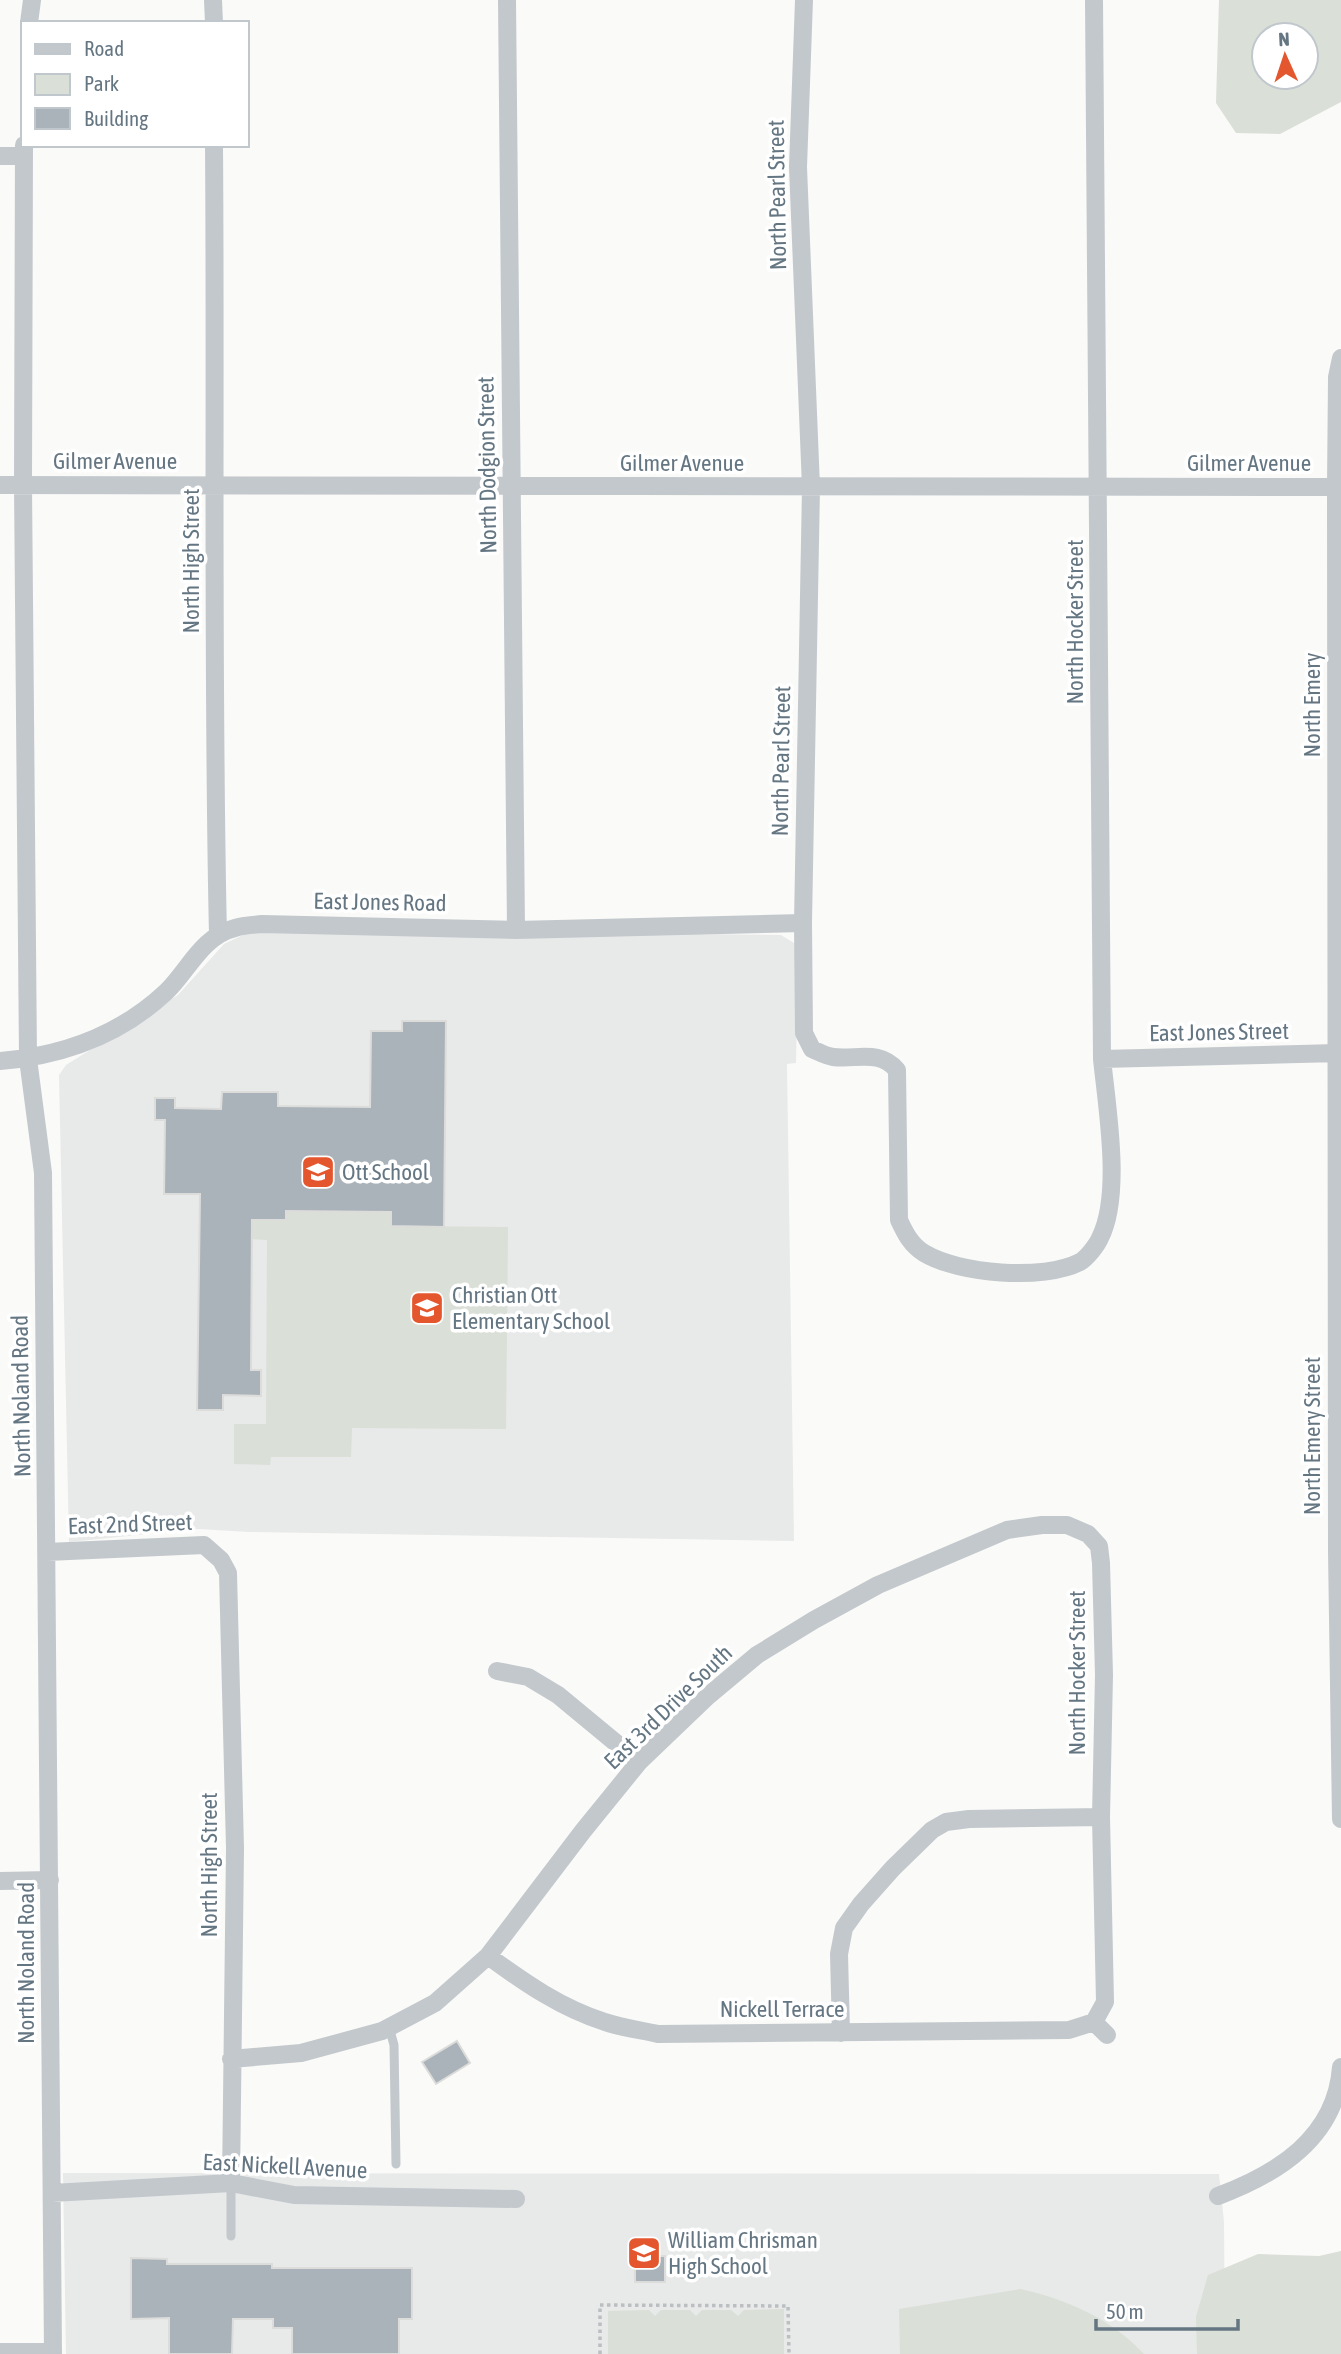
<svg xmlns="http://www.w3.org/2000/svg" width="1341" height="2354" viewBox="0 0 1341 2354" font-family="'Asap Condensed',sans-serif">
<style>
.built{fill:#e8e9e9}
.green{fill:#dadfd7;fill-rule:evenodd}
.building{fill:#aab3b9;stroke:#dcdcda;stroke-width:2}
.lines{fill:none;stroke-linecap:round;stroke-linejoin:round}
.path{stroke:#bbbfc2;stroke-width:3.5;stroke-dasharray:3.5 3.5;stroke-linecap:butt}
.service{stroke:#c3c8cc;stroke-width:9}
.minor{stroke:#c3c8cc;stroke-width:18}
.labels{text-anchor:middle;stroke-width:7;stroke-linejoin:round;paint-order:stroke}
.street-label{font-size:23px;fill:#657683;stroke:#fff}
.poi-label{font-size:23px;fill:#657683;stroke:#fff;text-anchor:start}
</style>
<rect width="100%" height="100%" fill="#fafaf8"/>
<path class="built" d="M274,930l507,5 13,8 4,16 -2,104 -9,1 7,477 -545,-9 -51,-3 -129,13 -10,-467 7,-10 112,-70 46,-51 23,-11z
M63,2173l1156,1 5,48 1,132h-1159z"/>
<path class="green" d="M1219,0h122v102l-61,32 -44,-1 -20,-30zM1264,35h42v42h-42z
M286,1211l105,1v14l117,1 -2,202 -154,-1 -1,29h-80l-1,8 -36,-1v-40h32l1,-184 -15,-1v-19h34z
M1341,2251v103h-144l-1,-37 12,-42 50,-21 61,2z
M1021,2289c47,11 89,29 123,65h-244l-1,-45z
M784,2309v45h-176v-43l41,-1 6,6 6,-6h29l6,6 6,-6h29l7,6 6,-6z"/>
<path class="building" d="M402,1021h44l-2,206 -53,-1v-14l-105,-1v9h-34l-1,150h10v26l-38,-1v15h-26l3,-216h-36l1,-74h-10v-22h20v10l46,1 1,-17h56v14l92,1 1,-76h31z
M457,2041l13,22 -34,21 -14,-22z
M635,2256h30v26h-30z
M131,2258l36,1v5h105v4h140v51h-13v35h-107v-26h-19v-9h-40l-1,35h-63v-36l-38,1z"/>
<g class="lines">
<path class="path" d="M600,2354v-49l188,1 1,48"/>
<path class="service" d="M389,2027l5,18 2,119
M231,2183v53"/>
<path class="minor" d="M213,0l1,23
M507,0l9,930
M804,0l-6,167 13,320 -8,436 1,110 8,16c7,3 14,7 21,8 24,3 46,-8 64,13l2,150c6,13 12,25 25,33 35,21 119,28 156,9 7,-4 17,-17 20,-24 22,-43 7,-130 2,-179l-8,-1059
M29,23l3,-23
M24,145l-1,340 5,574 15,114 10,1181
M214,145c2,263 -2,527 4,790
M0,156h24
M1341,358l-4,19 -1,110 1,1064 4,268
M0,485l1341,2
M1102,1059l235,-6
M0,1061c61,-5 120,-26 166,-69 22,-21 36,-56 69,-64 9,-3 18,-3 27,-4l254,6 287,-7
M47,1552l157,-7 17,15 7,13 7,275 -4,335
M497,1671l31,6 30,18 81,67
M0,1881l50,-1
M488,1956c37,27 73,52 117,66 17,6 36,8 53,12l411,-4 25,-8
M1094,2022l13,13
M841,2033l-2,-79 5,-26 17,-24 32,-36 39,-38 14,-8 23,-3 132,-2
M231,2059l70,-6 81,-22 53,-28 53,-47 95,-125 56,-69 69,-66 49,-41 57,-35 64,-35 129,-55 35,-5h25l21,9 11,12 2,17 3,112 -3,142 4,185 -11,20
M52,2193l179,-10 63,12 222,4
M1218,2196c59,-22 118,-58 123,-129
M0,2352h53"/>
</g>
<defs>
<g id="school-square" transform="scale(1.75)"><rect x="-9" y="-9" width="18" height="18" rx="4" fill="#e4572e" stroke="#fff"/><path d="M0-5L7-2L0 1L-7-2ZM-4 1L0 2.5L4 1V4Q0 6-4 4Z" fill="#fff"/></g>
</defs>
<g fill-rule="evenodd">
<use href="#school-square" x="318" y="1172"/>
<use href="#school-square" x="427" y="1308"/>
<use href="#school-square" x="644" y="2253"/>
</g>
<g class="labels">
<g class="street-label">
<text transform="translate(777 195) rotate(-91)" y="8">North Pearl Street</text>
<text x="115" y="469">Gilmer Avenue</text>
<text x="682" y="471">Gilmer Avenue</text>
<text x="1249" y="471">Gilmer Avenue</text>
<text transform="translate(487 465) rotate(-91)" y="8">North Dodgion Street</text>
<text transform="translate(191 561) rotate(-90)" y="8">North High Street</text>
<text transform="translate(1075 622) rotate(-90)" y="8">North Hocker Street</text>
<text transform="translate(1312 705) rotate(-90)" y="8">North Emery</text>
<text transform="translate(781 761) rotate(-89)" y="8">North Pearl Street</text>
<text transform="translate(380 902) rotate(1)" y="8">East Jones Road</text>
<text transform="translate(1219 1032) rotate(-1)" y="8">East Jones Street</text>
<text transform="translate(21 1396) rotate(-91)" y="8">North Noland Road</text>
<text transform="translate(1312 1436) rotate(-90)" y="8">North Emery Street</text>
<text transform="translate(130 1524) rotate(-2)" y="8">East 2nd Street</text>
<text transform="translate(1077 1673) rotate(-90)" y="8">North Hocker Street</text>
<text transform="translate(668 1707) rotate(-44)" y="8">East 3rd Drive South</text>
<text transform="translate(209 1865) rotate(-90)" y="8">North High Street</text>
<text transform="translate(26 1963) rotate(-90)" y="8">North Noland Road</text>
<text x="782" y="2017">Nickell Terrace</text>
<text transform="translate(285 2166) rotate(3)" y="8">East Nickell Avenue</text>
</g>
<g class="poi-label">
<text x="342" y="1180">Ott School</text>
<text x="452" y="1303">Christian Ott<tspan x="452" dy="26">Elementary School</tspan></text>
<text x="668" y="2248">William Chrisman<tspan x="668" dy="26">High School</tspan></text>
</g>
</g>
<rect x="21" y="21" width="228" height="126" fill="#ffffff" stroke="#c1c8cd" stroke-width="2"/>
<rect x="35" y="44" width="35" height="10" fill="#c3c8cc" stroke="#c1c8cd" stroke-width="2"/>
<text x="84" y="56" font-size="21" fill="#657683">Road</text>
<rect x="35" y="74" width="35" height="21" fill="#dadfd7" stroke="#c1c8cd" stroke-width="2"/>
<text x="84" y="91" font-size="21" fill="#657683">Park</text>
<rect x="35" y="108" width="35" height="21" fill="#aab3b9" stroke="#c1c8cd" stroke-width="2"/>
<text x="84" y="126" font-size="21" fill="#657683">Building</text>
<g transform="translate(1285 56) rotate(357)"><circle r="33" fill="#ffffff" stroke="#c1c8cd" stroke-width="2"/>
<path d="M0-5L12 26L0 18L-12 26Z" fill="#e4572e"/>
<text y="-10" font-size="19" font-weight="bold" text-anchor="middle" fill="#657683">N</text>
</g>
<path d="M1096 2319v10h142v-10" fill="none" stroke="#657683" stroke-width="3.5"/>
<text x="1106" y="2319" font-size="21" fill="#657683" stroke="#ffffff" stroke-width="5" paint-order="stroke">50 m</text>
</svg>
